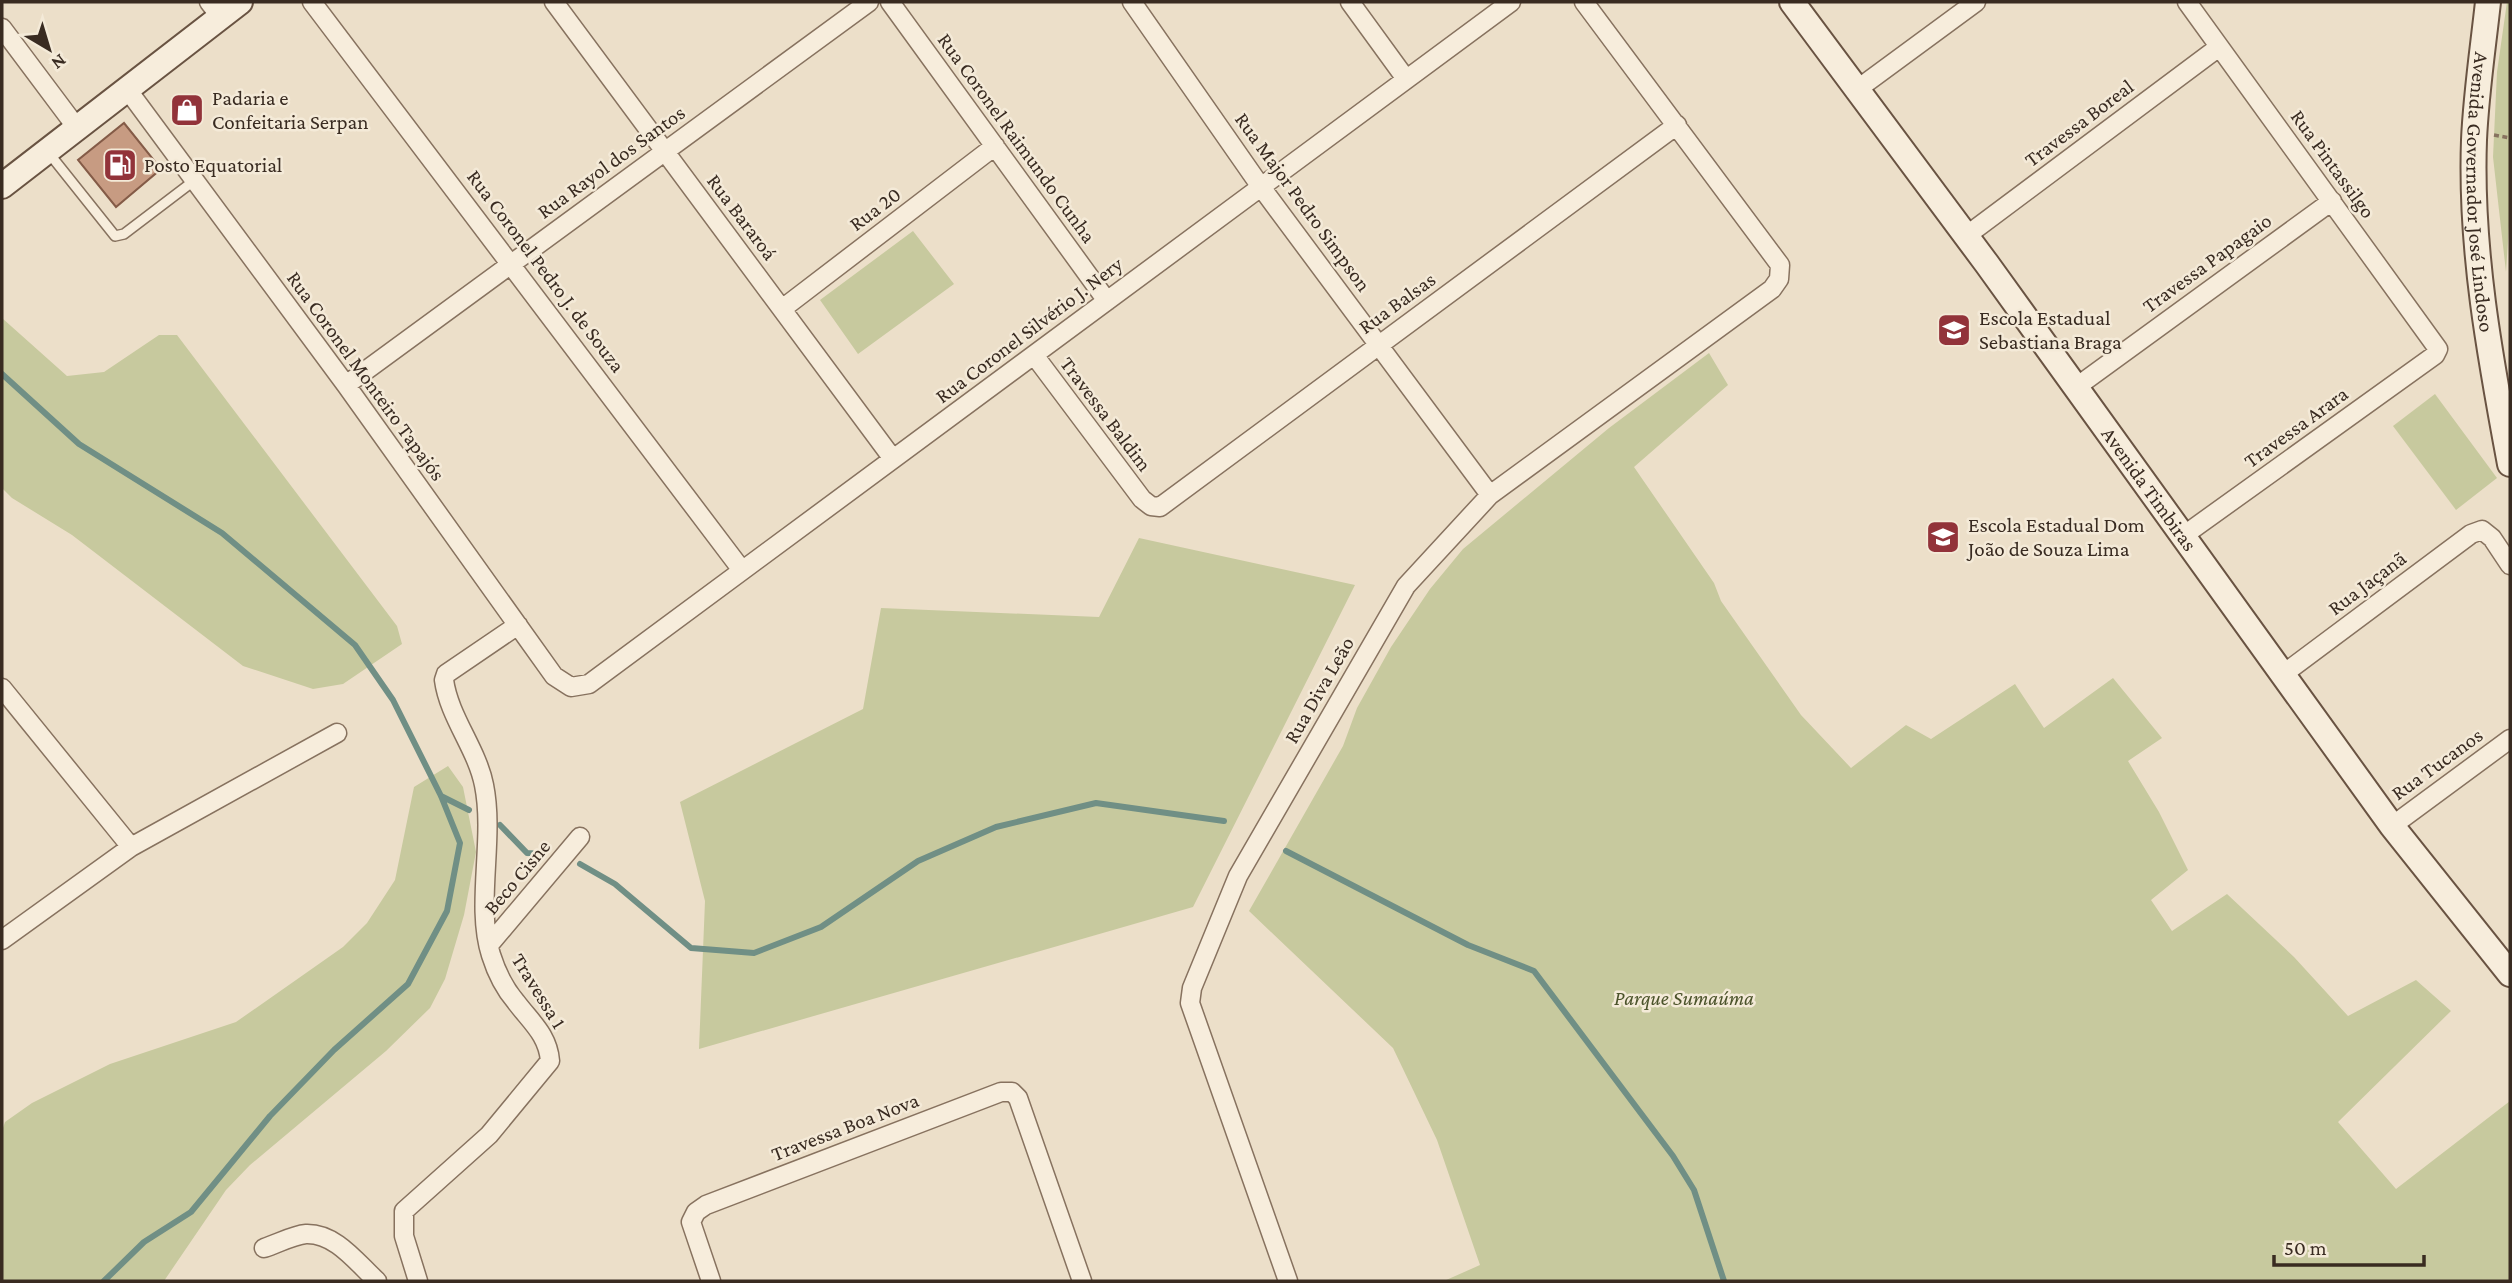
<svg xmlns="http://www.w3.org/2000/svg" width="2512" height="1283" viewBox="0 0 2512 1283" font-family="'Crimson Pro',serif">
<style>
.green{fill:#c7c99e}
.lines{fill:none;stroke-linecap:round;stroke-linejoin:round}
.stream{stroke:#708f85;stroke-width:6}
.building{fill:#c79b82;stroke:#845b47;stroke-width:2}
.lane-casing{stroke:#87725f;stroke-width:12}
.street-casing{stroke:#87725f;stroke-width:21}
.secondary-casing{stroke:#695342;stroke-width:28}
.path{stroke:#87725f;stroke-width:3.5;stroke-dasharray:5 3.5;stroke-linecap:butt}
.lane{stroke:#f7eddc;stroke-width:9}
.street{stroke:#f7eddc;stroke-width:18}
.secondary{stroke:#f7eddc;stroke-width:24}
.labels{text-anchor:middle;stroke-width:5;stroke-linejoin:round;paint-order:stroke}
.poi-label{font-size:21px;fill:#392b21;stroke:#f4ead8;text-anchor:start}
.street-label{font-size:21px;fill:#392b21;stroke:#f4ead8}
.park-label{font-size:21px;font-style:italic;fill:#4b532a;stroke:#f4ead8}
</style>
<rect width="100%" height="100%" fill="#ecdfc9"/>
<path class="green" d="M2507,2h3v208l-4,62 -13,-115 4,-85z
M913,231l41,53 -96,70 -38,-54z
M2,318l65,58 37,-4 55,-37h18l220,291 5,18 -59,40 -30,5 -70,-23 -171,-131 -60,-37 -10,-10z
M1709,353l19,32 -94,82 80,116 7,18 80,114 50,53 55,-43 25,14 84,-55 29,44 69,-50 49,60 -34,23 31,51 29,58 -37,30 21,31 55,-37 67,63 54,59 68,-36 35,31 -113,111 58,67 114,-88v180h-1066l36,-16 -43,-125 -44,-92 -144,-137 94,-165 14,-38 34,-61 39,-58 33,-40 146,-121z
M2435,394l62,84 -41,32 -63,-84z
M1139,538l216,47 -162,322 -494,142 6,-148 -25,-99 183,-93 18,-101 218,9z
M448,766l15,21 13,65 -12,63 -19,64 -15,29 -44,43 -136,114 -24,25 -62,91h-161l-1,-150 3,-9 27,-19 78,-39 126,-42 107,-75 24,-24 28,-43 19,-93z"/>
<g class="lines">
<path class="stream" d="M2,374l77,70 143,89 133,112 38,55 48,96 19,47 -13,68 -39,73 -74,66 -64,66 -79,96 -47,30 -40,39
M441,796l28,14
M500,825l27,28 17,1
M1286,851l182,94 66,26 139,185 21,34 30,91
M580,864l35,20 76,64 63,5 67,-26 97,-66 78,-34 100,-24 128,18"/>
</g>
<path class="building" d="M124,123l37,46 -45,38 -38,-47z"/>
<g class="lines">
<g class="lane-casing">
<path id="lane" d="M48,152l67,84 9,-2 71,-54"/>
</g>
<g class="street-casing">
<path id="street" d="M209,2l11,14
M312,2l429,567
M554,2l339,457
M890,2l217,299
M1132,2l129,185 229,308
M1350,2l56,77
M2,28l75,100
M127,89l219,296 208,291 17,11 18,-3 922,-682
M1855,91l121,-89
M1966,236l253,-189
M782,309l213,-163
M1034,355l108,144 9,7 9,1 517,-382
M346,385l523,-383
M2075,388l257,-187
M2183,536l252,-181 3,-6 -251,-347
M2282,675l189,-141 11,-4 10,8 18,27
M2,688l129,159
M2392,826l118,-87
M2,940l129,-93 206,-114
M489,945l91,-108
M264,1248c13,-4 29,-13 42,-14 30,-1 51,29 71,47
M418,1281l-14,-45v-25l85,-76 61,-74c-2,-26 -19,-39 -34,-59 -11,-13 -20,-31 -25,-47 -16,-49 4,-116 -7,-170 -7,-36 -35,-68 -40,-105l2,-6 72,-49
M711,1281l-20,-59 5,-10 10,-7 295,-113h11l6,6 64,183
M1288,1281l-98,-278 2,-15 46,-112 168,-290 84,-91 282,-206 7,-10 1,-14 -196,-263"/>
</g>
<g class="secondary-casing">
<g id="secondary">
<path id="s1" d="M1792,2l195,262 405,562 118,148"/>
<path id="s2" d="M2488,2c-5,46 -12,92 -14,138 -4,109 16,217 36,324"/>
<path d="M2,186l238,-184"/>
</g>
</g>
<path class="path" d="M2494,135l16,3"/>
<use href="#lane" class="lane"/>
<use href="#street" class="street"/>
<use href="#secondary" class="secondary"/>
</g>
<defs>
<g id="shop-square" transform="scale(1.75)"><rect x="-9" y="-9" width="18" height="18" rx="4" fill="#92333a" stroke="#f4ead8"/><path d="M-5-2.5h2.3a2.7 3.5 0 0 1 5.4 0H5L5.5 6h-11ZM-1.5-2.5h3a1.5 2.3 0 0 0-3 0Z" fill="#fff"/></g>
<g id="fuel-square" transform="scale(1.75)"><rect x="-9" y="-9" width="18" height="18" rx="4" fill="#92333a" stroke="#f4ead8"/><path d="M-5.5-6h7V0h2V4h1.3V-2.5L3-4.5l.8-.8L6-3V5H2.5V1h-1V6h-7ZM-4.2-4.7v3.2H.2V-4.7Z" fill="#fff"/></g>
<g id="school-square" transform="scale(1.75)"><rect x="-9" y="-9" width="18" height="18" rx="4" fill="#92333a" stroke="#f4ead8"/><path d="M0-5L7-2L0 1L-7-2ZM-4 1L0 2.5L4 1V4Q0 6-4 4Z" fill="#fff"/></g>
</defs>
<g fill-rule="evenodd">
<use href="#shop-square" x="187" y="110"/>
<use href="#fuel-square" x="120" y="165"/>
<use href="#school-square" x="1954" y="330"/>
<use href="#school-square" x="1943" y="537"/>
</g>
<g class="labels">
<g class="poi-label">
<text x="212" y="105">Padaria e<tspan x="212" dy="24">Confeitaria Serpan</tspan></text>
<text x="144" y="172">Posto Equatorial</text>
<text x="1979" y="325">Escola Estadual<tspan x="1979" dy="24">Sebastiana Braga</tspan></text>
<text x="1968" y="532">Escola Estadual Dom<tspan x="1968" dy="24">João de Souza Lima</tspan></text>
</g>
<g class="street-label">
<text transform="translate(2079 123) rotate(-37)" y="7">Travessa Boreal</text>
<text transform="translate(1017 138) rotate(54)" y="7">Rua Coronel Raimundo Cunha</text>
<text transform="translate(611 162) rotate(-36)" y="7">Rua Rayol dos Santos</text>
<text transform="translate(2333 164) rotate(54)" y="7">Rua Pintassilgo</text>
<text dy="7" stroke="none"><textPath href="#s2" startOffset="191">Avenida Governador José Lindoso</textPath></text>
<text transform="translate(1303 202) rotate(54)" y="7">Rua Major Pedro Simpson</text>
<text transform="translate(875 209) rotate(-37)" y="7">Rua 20</text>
<text transform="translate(742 217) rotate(53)" y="7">Rua Bararoá</text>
<text transform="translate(2207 263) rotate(-36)" y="7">Travessa Papagaio</text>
<text transform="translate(546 271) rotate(53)" y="7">Rua Coronel Pedro J. de Souza</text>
<text transform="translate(1397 303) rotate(-36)" y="7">Rua Balsas</text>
<text transform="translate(1029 330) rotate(-37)" y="7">Rua Coronel Silvério J. Nery</text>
<text transform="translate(366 376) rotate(54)" y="7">Rua Coronel Monteiro Tapajós</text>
<text transform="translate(1106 414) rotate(53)" y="7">Travessa Baldim</text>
<text transform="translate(2296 427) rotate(-36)" y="7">Travessa Arara</text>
<text dy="7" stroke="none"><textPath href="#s1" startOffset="604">Avenida Timbiras</textPath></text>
<text transform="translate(2367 583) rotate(-37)" y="7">Rua Jaçanã</text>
<text transform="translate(1319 690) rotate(-60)" y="7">Rua Diva Leão</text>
<text transform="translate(2437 764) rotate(-36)" y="7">Rua Tucanos</text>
<text transform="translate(517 877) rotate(-50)" y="7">Beco Cisne</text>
<text transform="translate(539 991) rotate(58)" y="7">Travessa 1</text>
<text transform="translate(845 1127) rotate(-21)" y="7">Travessa Boa Nova</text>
</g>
<g class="park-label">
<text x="1684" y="1005">Parque Sumaúma</text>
</g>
</g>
<rect width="2512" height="1283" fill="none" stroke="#392b21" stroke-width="7"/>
<g transform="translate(49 49) rotate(142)" stroke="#f4ead8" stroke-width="5" paint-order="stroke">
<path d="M0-5L12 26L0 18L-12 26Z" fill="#392b21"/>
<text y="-10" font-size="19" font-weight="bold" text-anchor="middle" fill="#392b21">N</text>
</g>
<path d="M2274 1255v10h150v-10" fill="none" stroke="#392b21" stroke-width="3.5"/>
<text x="2284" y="1255" font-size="21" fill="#392b21" stroke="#f4ead8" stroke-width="5" paint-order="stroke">50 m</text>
</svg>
